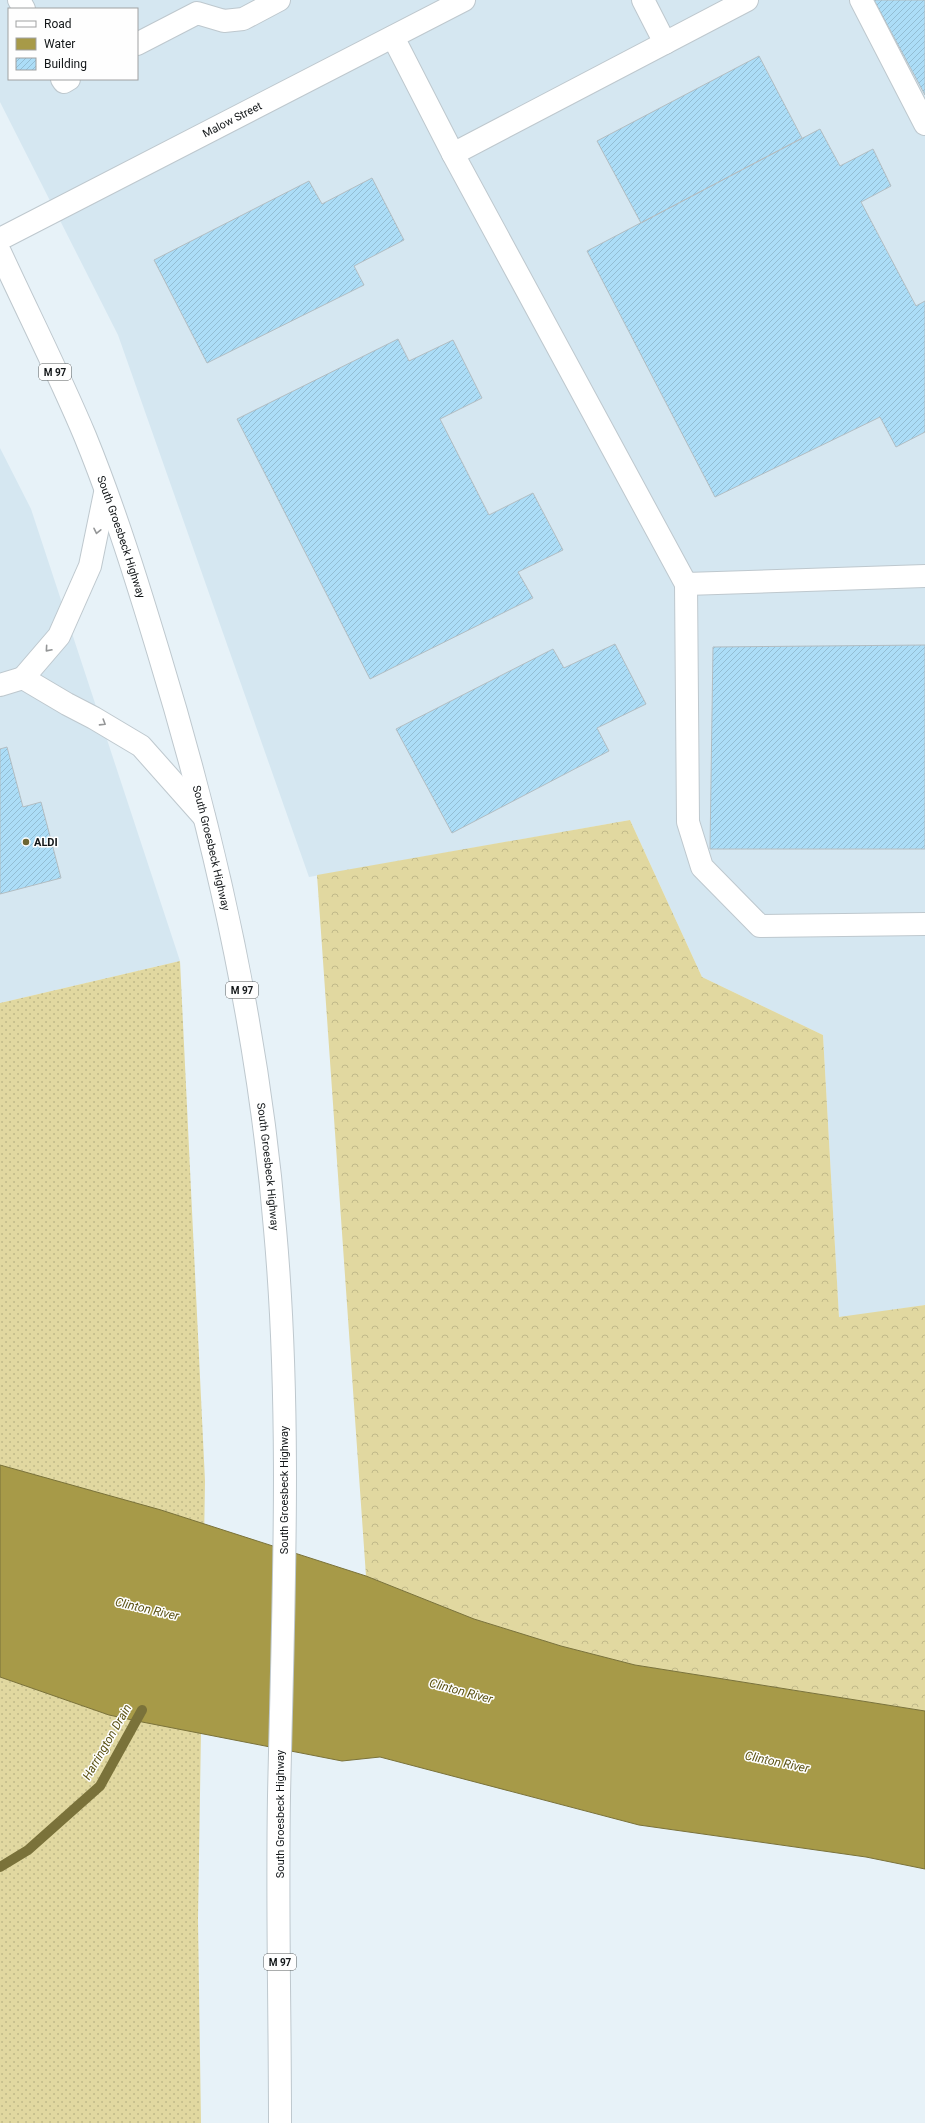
<svg xmlns="http://www.w3.org/2000/svg" width="925" height="2123" viewBox="0 0 925 2123" font-family="Roboto,sans-serif">
<style>
.built{fill:#d5e7f1;fill-rule:evenodd}
.grass{fill:url(#grass-dots)}
.forest{fill:url(#forest-crowns)}
.water{fill:#a79a48;stroke:#7a723a}
.lines{fill:none;stroke-linecap:round;stroke-linejoin:round}
.stream{stroke:#7a723a;stroke-width:10}
.building{fill:url(#building-hatch);stroke:#b2bdc2}
.minor-casing{stroke:#bec8ce;stroke-width:24}
.major-casing{stroke:#bec8ce;stroke-width:24}
.minor{stroke:#fff;stroke-width:22}
.major{stroke:#fff;stroke-width:22}
.oneway{stroke:#949697}
.poi-dot{fill:#6d6531;stroke:#fefefe;stroke-width:1.5}
.labels{text-anchor:middle;stroke-width:3;stroke-linejoin:round;paint-order:stroke}
.shield{fill:#fefefe;stroke:#595c5d;stroke-width:1}
.shield-label{font-size:10px;font-weight:bold;fill:#121618}
.street-label{font-size:11px;fill:#121618;stroke:#fefefe}
.poi-label{font-size:11px;font-weight:bold;fill:#121618;stroke:#fefefe;text-anchor:start}
.water-label{font-size:12px;font-style:italic;fill:#5b5214;stroke:#fefefe}
</style>
<defs>
<pattern id="grass-dots" width="8" height="8" patternUnits="userSpaceOnUse"><rect width="8" height="8" fill="#e1d8a0"/><path d="M2 2h.1M6 6h.1" fill="none" stroke="#c0b989" stroke-width="1.8" stroke-linecap="round"/></pattern>
<pattern id="forest-crowns" width="20" height="18" patternUnits="userSpaceOnUse"><rect width="20" height="18" fill="#e1d8a0"/><path d="M2 6a3 3 0 1 1 6 0M12 15a3 3 0 1 1 6 0" fill="none" stroke="#c0b989"/></pattern>
<pattern id="building-hatch" width="6" height="6" patternUnits="userSpaceOnUse"><rect width="6" height="6" fill="#acddf7"/><path d="M-1 1l2-2M0 6l6-6M5 7l2-2" fill="none" stroke="#93bdd3"/></pattern>
</defs>
<rect width="100%" height="100%" fill="#e7f2f8"/>
<path class="built" d="M0,0h925v1305l-86,13 -16,-283 -121,-58 -72,-157 -321,57 -191,-542 -118,-233zM9,9h128v70h-128z
M0,448l31,61 149,452 -180,42z"/>
<path class="grass" d="M180,961l25,520 -7,439 3,203h-201v-1120z"/>
<path class="forest" d="M630,820l72,157 121,58 16,282 86,-12v406l-290,-46 -74,-19 -87,-27 -108,-43 -49,-701z"/>
<path class="water" d="M0,1465l161,45 205,66 108,43 87,27 74,19 290,46v158l-59,-12 -227,-32 -259,-68 -38,4 -205,-40 -28,-6 -109,-38z"/>
<g class="lines">
<path class="stream" d="M0,1867l28,-17 72,-64 42,-76"/>
</g>
<path class="building" d="M874,0h51v95z
M759,56l43,82 -161,85 -44,-82z
M820,129l20,37 33,-17 18,37 -30,16 55,104 9,-5v131l-29,15 -16,-30 -165,80 -128,-246z
M372,178l32,62 -50,26 10,19 -157,78 -53,-103 155,-79 13,23z
M398,339l11,22 44,-21 29,58 -42,21 49,96 44,-22 30,57 -45,22 15,26 -163,81 -133,-260z
M615,644l31,60 -49,24 12,23 -157,82 -56,-104 157,-80 11,19z
M925,645v204h-215l3,-202z
M7,747l16,60 18,-5 20,76 -61,16v-145z"/>
<g class="lines">
<g class="minor-casing">
<g id="minor">
<path d="M19,0l5,9"/>
<path d="M643,0l22,43"/>
<path d="M861,0l64,124"/>
<path d="M393,37l60,117 233,430 239,-8"/>
<path d="M137,44l60,-31 27,8 19,-2 36,-19"/>
<path d="M62,79l2,3 5,-3"/>
<path d="M453,154l294,-154"/>
<path id="s1" d="M0,239l464,-239"/>
<path d="M105,493l-15,73 -31,70 -36,42 44,26 27,14 47,28 63,71"/>
<path d="M686,584l2,238 14,45 58,59 165,-2"/>
<path d="M0,685l23,-7"/>
</g>
</g>
<g class="major-casing">
<g id="major">
<path id="s2" d="M0,252c28,61 59,122 85,184 29,71 52,145 74,218 57,187 100,380 116,575 17,188 8,378 4,567 -2,109 1,218 1,327"/>
</g>
</g>
<use href="#minor" class="minor"/>
<use href="#major" class="major"/>
</g>
<defs><path id="oneway-chevron" d="M-2-3.5L2.5 0L-2 3.5" fill="none" stroke-width="1.6" stroke-linecap="round" stroke-linejoin="round"/></defs>
<g class="oneway">
<use href="#oneway-chevron" transform="translate(97 531) rotate(102)"/>
<use href="#oneway-chevron" transform="translate(48 649) rotate(131)"/>
<use href="#oneway-chevron" transform="translate(103 723) rotate(32)"/>
</g>
<circle class="poi-dot" cx="26" cy="842" r="4"/>
<g class="labels">
<g class="shield">
<rect x="39" y="364" width="32" height="16" rx="3"/>
<rect x="226" y="982" width="32" height="16" rx="3"/>
<rect x="264" y="1954" width="32" height="16" rx="3"/>
</g>
<g class="shield-label">
<text x="55" y="376">M 97</text>
<text x="242" y="994">M 97</text>
<text x="280" y="1966">M 97</text>
</g>
<g class="street-label">
<text dy="4" stroke="none"><textPath href="#s1" startOffset="261">Malow Street</textPath></text>
<text dy="4" stroke="none"><textPath href="#s2" startOffset="310">South Groesbeck Highway</textPath></text>
<text dy="4" stroke="none"><textPath href="#s2" startOffset="634">South Groesbeck Highway</textPath></text>
<text dy="4" stroke="none"><textPath href="#s2" startOffset="958">South Groesbeck Highway</textPath></text>
<text transform="translate(284 1490) rotate(-90)" y="4">South Groesbeck Highway</text>
<text transform="translate(280 1814) rotate(-90)" y="4">South Groesbeck Highway</text>
</g>
<g class="poi-label">
<text x="34" y="846">ALDI</text>
</g>
<g class="water-label">
<text transform="translate(147 1609) rotate(13)" y="4">Clinton River</text>
<text transform="translate(461 1691) rotate(15)" y="4">Clinton River</text>
<text transform="translate(107 1742) rotate(-60)" y="4">Harrington Drain</text>
<text transform="translate(777 1762) rotate(12)" y="4">Clinton River</text>
</g>
</g>
<rect x="8" y="8" width="130" height="72" fill="#fefefe" stroke="#a0a1a2"/>
<rect x="16" y="21" width="20" height="6" fill="#ffffff" stroke="#a0a1a2"/>
<text x="44" y="28" font-size="12" fill="#121618">Road</text>
<rect x="16" y="38" width="20" height="12" fill="#a79a48" stroke="#a0a1a2"/>
<text x="44" y="48" font-size="12" fill="#121618">Water</text>
<rect x="16" y="58" width="20" height="12" fill="url(#building-hatch)" stroke="#a0a1a2"/>
<text x="44" y="68" font-size="12" fill="#121618">Building</text>
</svg>
